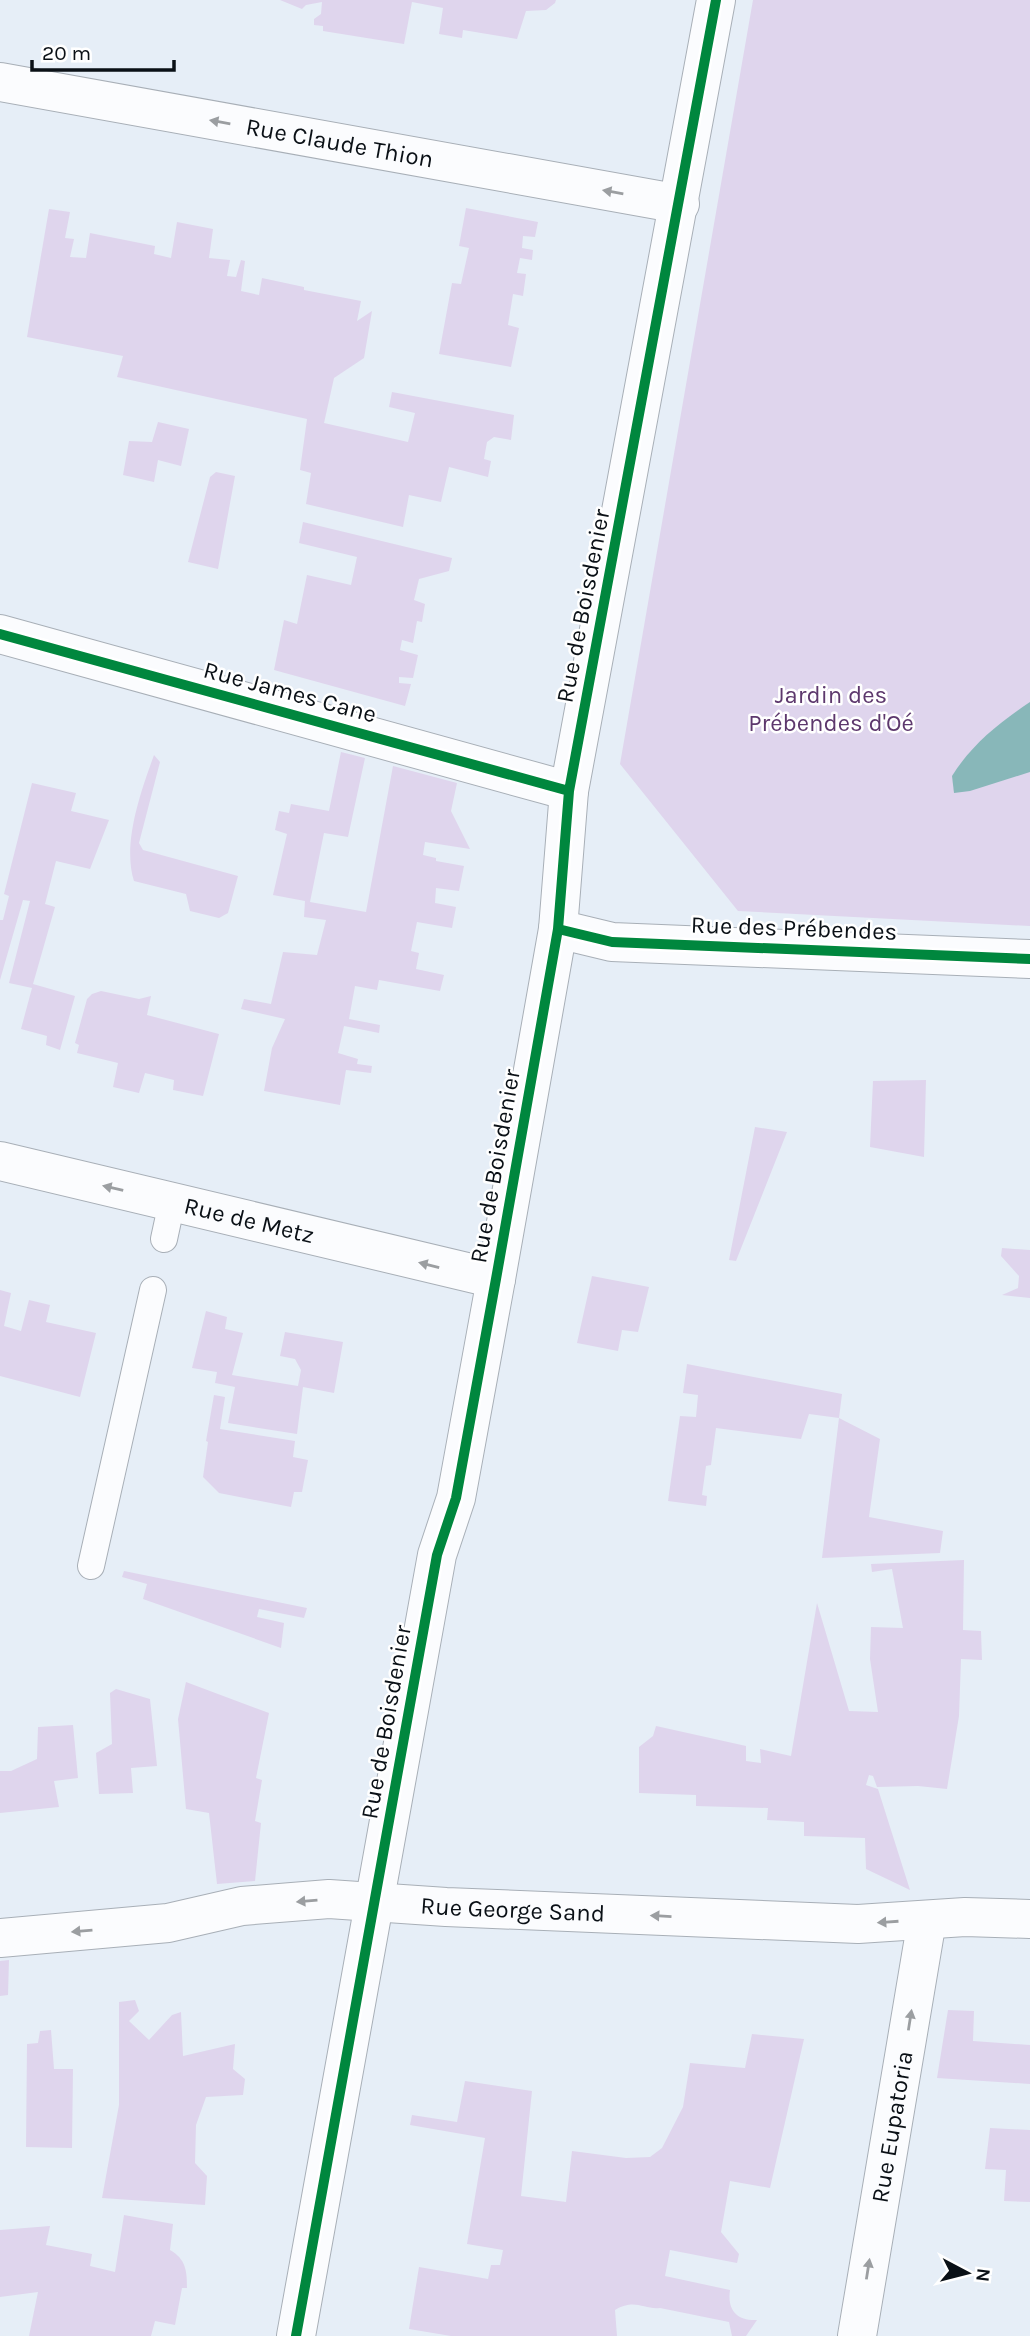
<svg xmlns="http://www.w3.org/2000/svg" width="1030" height="2336" viewBox="0 0 1030 2336" font-family="Karla,sans-serif">
<style>
.green{fill:#dfd5ed}
.water{fill:#88b7b9}
.lines{fill:none;stroke-linecap:round;stroke-linejoin:round}
.lane-casing{stroke:#a8afb7;stroke-width:28}
.street-casing{stroke:#a8afb7;stroke-width:40}
.secondary-casing{stroke:#a8afb7;stroke-width:40}
.lane{stroke:#fbfcfe;stroke-width:26}
.street{stroke:#fbfcfe;stroke-width:38}
.secondary{stroke:#fbfcfe;stroke-width:38}
.cycleway-casing{stroke:#fff;stroke-width:15}
.cycleway{stroke:#00873e;stroke-width:10}
.oneway{fill:#9b9ea1}
.labels{text-anchor:middle;stroke-width:5;stroke-linejoin:round;paint-order:stroke}
.street-label{font-size:24px;fill:#0a1016;stroke:#fff}
.park-label{font-size:24px;fill:#5d386d;stroke:#fff}
</style>
<rect width="100%" height="100%" fill="#e6eef7"/>
<path class="green" d="M280,0h276l-1,3 -9,7 -20,1 -9,28 -54,-9 -1,8 -23,-4 4,-26 -31,-6 -8,42 -81,-13v-5l-9,-1v-6l7,-5 1,-12 -16,3 -4,4z
M753,0h277v926l-292,-15 -118,-147z
M466,208l72,14 -3,15 -12,-1 -1,12 11,2 -1,10 -12,-2 -3,15 9,1 -3,22 -10,-2 -5,31 11,3 -8,39 -72,-13 13,-71 9,1 8,-36 -10,-2z
M49,209l21,3 -5,26 9,1 -4,18 16,1 4,-25 65,13 -1,8 17,4 6,-36 36,7 -4,29 21,2 -3,16 9,1 5,-17 4,1 -4,30 18,4 3,-17 42,9v3l57,11 -4,20 15,-10 -8,47 -30,20 -10,45 84,19 7,-29 -26,-6 3,-15 122,23 -3,25 -17,-3 -7,5 -3,17 7,2 -3,16 -39,-10 -8,35 -32,-7 -6,32 -97,-23 5,-31 -11,-3 7,-51 -190,-42 6,-21 -96,-19z
M158,422l31,7 -8,37 -23,-6 -4,22 -31,-7 6,-34 23,1z
M216,472l19,4 -17,93 -30,-7 22,-85z
M303,522l149,36 -3,13 -30,8 -5,21 11,4 -3,18 -5,-1 -4,22 -11,-3 -2,10 18,5 -5,23 -14,-1v6l12,1 -6,22 -131,-36 10,-50 13,4 10,-49 44,10 6,-28 -58,-14z
M341,752l24,6 -17,79 -24,-4 -14,69 56,10 27,-146 64,17 -6,28 19,38 -45,-7 -2,13 13,3v3l28,5 -5,25 -23,-3 -1,15 21,4 -4,21 -35,-6 -6,29 8,2 -3,16 28,6 -4,16 -61,-11 -2,10 -22,-4 -6,33 31,6 -1,8 -35,-7 -6,27 20,6 -1,5 15,2 -1,7 -25,-3 -6,35 -76,-14 8,-43 13,-29 -44,-10 3,-10 27,5 12,-52 34,3 9,-35 -22,-3 1,-16 -32,-6 14,-61 -12,-4 4,-19 10,2 2,-9 38,7z
M154,755l6,7 -21,81 4,7 95,26 -10,37 -9,5 -29,-7 -4,-17 -52,-13c-12,-37 7,-90 20,-126z
M32,783l44,10 -5,18 38,9 -19,49 -34,-8 -11,43 10,3 -22,77 42,12 -15,54 -14,-5 1,-9 -26,-7 11,-41 -23,-5 21,-82 -7,-1 -23,80v-60h3l6,-24 -5,-2z
M101,991l38,8 12,-3 -4,19 72,19 -16,62 -30,-6 1,-10 -29,-7 -6,20 -26,-6 5,-24 -41,-10 2,-8 -4,-2 12,-44 5,-5z
M926,1080l-2,77 -54,-10 3,-66z
M755,1127l32,5 -51,129 -7,-1z
M1002,1248l28,2v48l-28,-3 16,-7 1,-12 -18,-20z
M592,1276l57,11 -11,45 -16,-2 -4,21 -41,-8z
M0,1290l11,3 -7,33 17,5 8,-31 21,5 -4,17 50,11 -16,64 -80,-21z
M206,1311l21,6 -2,12 18,4 -11,42 66,11 3,-16 -6,-11 -15,-3 5,-24 58,10 -9,51 -31,-6 -6,47 -69,-11 7,-36 -20,-4 2,-11 -25,-4z
M687,1364l155,30 -3,24 41,21 -11,78 74,14 -3,22 -118,5 17,-140 -30,-4 -8,25 -85,-11 -5,37 -5,1 -4,29 5,1 -1,10 -38,-5 12,-85 16,1 2,-22 -15,-2z
M214,1395l11,2 -5,32 75,12 -2,16 15,3 -6,32h-8l-3,15 -72,-14 -16,-16 5,-35 -2,-1z
M964,1560l-1,70 18,1 1,29 -21,-1 -2,57 -12,73 -29,-3 -41,1 -4,-11 -4,-1 -3,10 12,4 32,101 -44,-21 -1,-31 -61,-2v-14l-37,-2 1,-12 -72,-2v-11l-57,-2v-46l14,-11 3,-10 90,20v15l15,2 -1,-14 31,7 26,-153 32,108 29,1 -8,-53 1,-32 32,1 -11,-59 -20,3 -1,-8z
M124,1571l183,37 -3,10 -45,-9 -2,8 27,6 -3,25 -138,-49 4,-15 -25,-7z
M186,1682l83,31 -13,65 6,2 -7,41 6,2 -6,58 -38,3 -8,-71 -23,-4 -8,-90z
M116,1689l34,10 7,67 -26,2 2,25 -34,1 -3,-41 16,-9 -2,-51z
M73,1725l5,53 -24,3 5,26 -59,6v-42h11l26,-12 1,-32z
M9,1960l-1,35 -8,1v-35z
M135,2000l4,11 -10,10 20,19 23,-25 9,-3 2,44 52,-12 -2,25 12,10 -2,16 -37,2 -10,28 -1,38 12,13 -2,29 -103,-7 17,-93v-103z
M948,2010l26,1 -1,30 57,4v39l-93,-6z
M51,2030l3,39h19l-1,79 -46,-1 1,-103 11,-1 2,-12z
M752,2034l52,5 -34,149 -40,-7 -9,51 18,22 -2,9 -67,-13 -5,26 65,14c-3,20 7,31 27,30l-11,16h-14l-3,-14 -69,-14c-16,2 -25,-10 -45,2l2,26h-166l-42,-7 10,-62 69,12 3,-14h9l3,-15 -36,-6 18,-106 -75,-13 2,-10 45,7 8,-41 67,10 -11,105 45,6 6,-51 54,7 24,-1 12,-9 21,-41 7,-44 55,5z
M990,2128l40,2v72l-26,-1 2,-31 -21,-1z
M124,2215l49,9 -3,26c16,9 17,21 17,38h-5l-7,37 -20,-4 -4,15h-122l9,-44 -38,5v-67l50,-4 -4,19 46,9 -2,12 25,6z"/>
<path class="water" d="M1030,702v70l-60,19 -16,2 -2,-17c20,-32 47,-53 78,-74z"/>
<g class="lines">
<g class="lane-casing">
<path id="lane" d="M164,1239l8,-37
M91,1566l62,-276"/>
</g>
<g class="street-casing">
<g id="street">
<path id="s1" d="M0,82l680,122"/>
<path d="M0,634l569,157"/>
<path d="M558,929l54,13 418,17"/>
<path id="s2" d="M0,1161l496,118"/>
<path id="s3" d="M857,2336l70,-416"/>
</g>
</g>
<g class="secondary-casing">
<g id="secondary">
<path id="s4" d="M0,1938l168,-15 74,-17 87,-7 117,8 412,17 107,-7 65,2"/>
<path d="M296,2336l141,-781 19,-57 40,-219 62,-350 11,-138 147,-791"/>
</g>
</g>
<use href="#lane" class="lane"/>
<use href="#street" class="street"/>
<use href="#secondary" class="secondary"/>
<g class="cycleway-casing">
<path id="cycleway" d="M0,634l569,157
M558,929l54,13 418,17
M296,2336l141,-781 19,-57 40,-219 62,-350 11,-138 147,-791"/>
</g>
<use href="#cycleway" class="cycleway"/>
</g>
<defs><path id="oneway-solid" d="M-6-.8H1V-3.2L6.5 0L1 3.2V.8H-6Z" transform="scale(1.75)"/></defs>
<g class="oneway">
<use href="#oneway-solid" transform="translate(220 122) rotate(-170)"/>
<use href="#oneway-solid" transform="translate(613 192) rotate(-170)"/>
<use href="#oneway-solid" transform="translate(113 1188) rotate(-167)"/>
<use href="#oneway-solid" transform="translate(429 1265) rotate(-166)"/>
<use href="#oneway-solid" transform="translate(307 1901) rotate(175)"/>
<use href="#oneway-solid" transform="translate(661 1916) rotate(-177)"/>
<use href="#oneway-solid" transform="translate(888 1922) rotate(176)"/>
<use href="#oneway-solid" transform="translate(82 1931) rotate(175)"/>
<use href="#oneway-solid" transform="translate(910 2020) rotate(-81)"/>
<use href="#oneway-solid" transform="translate(868 2269) rotate(-81)"/>
</g>
<g class="labels">
<g class="street-label">
<text dy="8" stroke="none"><textPath href="#s1" startOffset="345">Rue Claude Thion</textPath></text>
<text transform="translate(583 606) rotate(-79)" y="8">Rue de Boisdenier</text>
<text transform="translate(290 692) rotate(15)" y="8">Rue James Cane</text>
<text transform="translate(794 928) rotate(2)" y="8">Rue des Prébendes</text>
<text transform="translate(495 1166) rotate(-80)" y="8">Rue de Boisdenier</text>
<text dy="8" stroke="none"><textPath href="#s2" startOffset="256">Rue de Metz</textPath></text>
<text transform="translate(386 1722) rotate(-80)" y="8">Rue de Boisdenier</text>
<text dy="8" stroke="none"><textPath href="#s4" startOffset="516">Rue George Sand</textPath></text>
<text dy="8" stroke="none"><textPath href="#s3" startOffset="212">Rue Eupatoria</textPath></text>
</g>
<g class="park-label">
<text x="831" y="703">Jardin des<tspan x="831" dy="28">Prébendes d'Oé</tspan></text>
</g>
</g>
<g transform="translate(967 2273) rotate(97)" stroke="#ffffff" stroke-width="5" paint-order="stroke">
<path d="M0-5L12 26L0 18L-12 26Z" fill="#0a1016"/>
<text y="-10" font-size="19" font-weight="bold" text-anchor="middle" fill="#0a1016">N</text>
</g>
<path d="M32 60v10h142v-10" fill="none" stroke="#0a1016" stroke-width="3.5"/>
<text x="42" y="60" font-size="21" fill="#0a1016" stroke="#ffffff" stroke-width="5" paint-order="stroke">20 m</text>
</svg>
